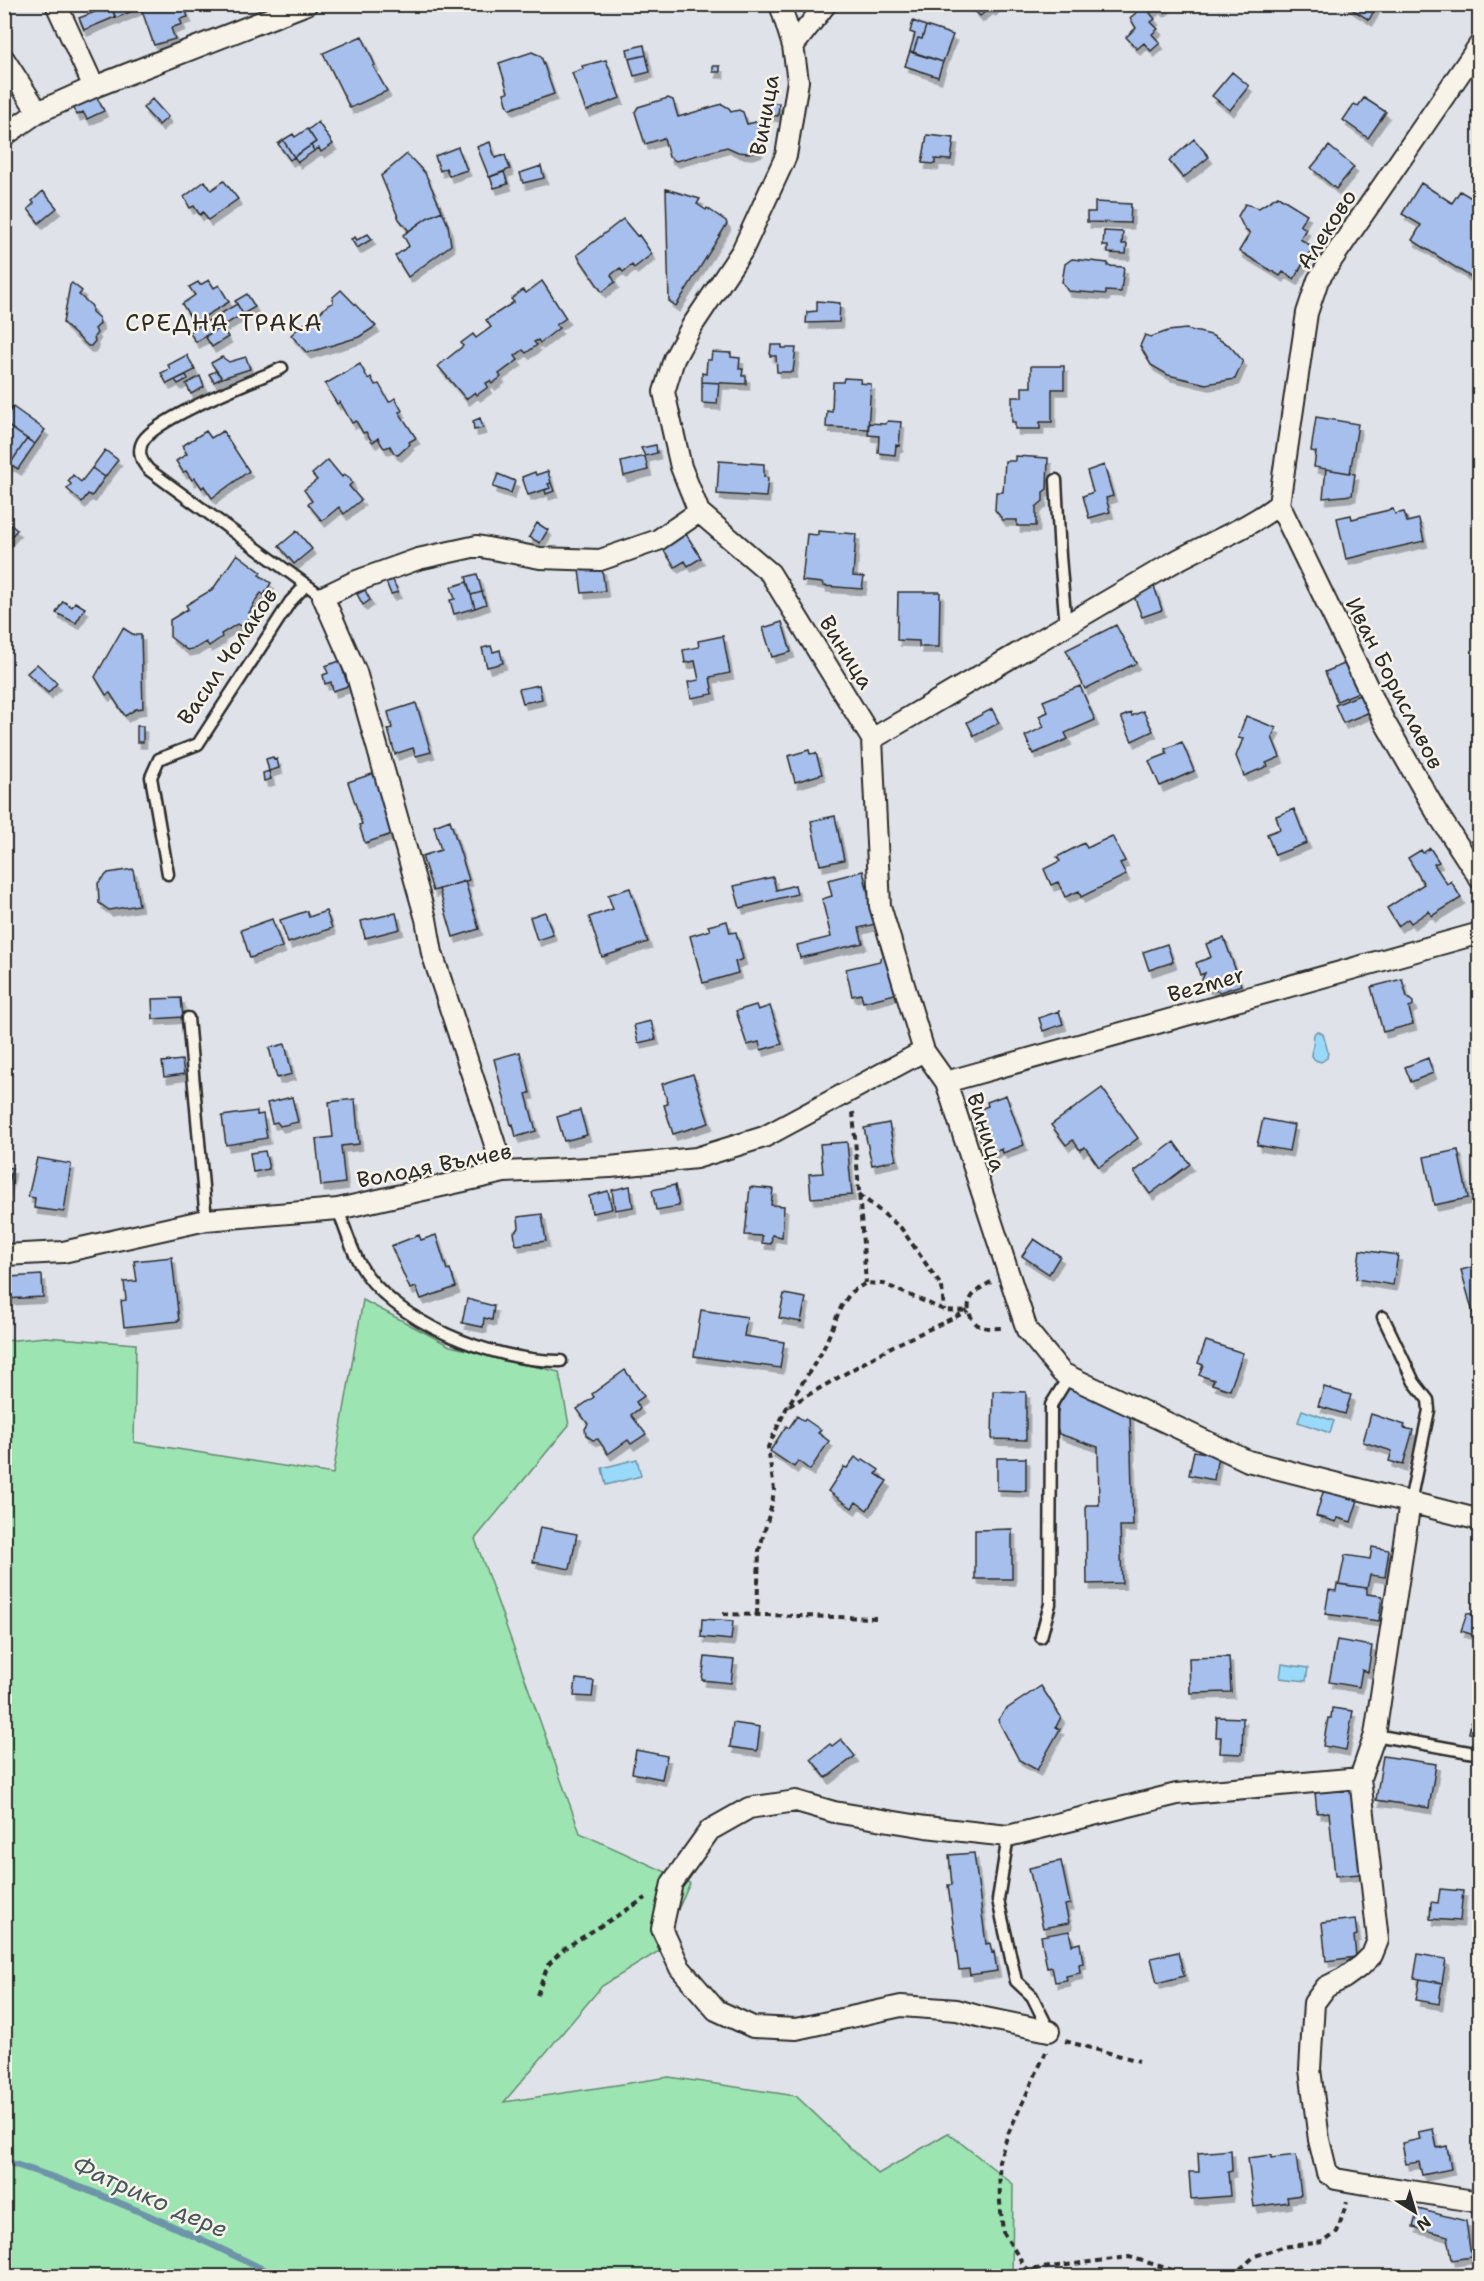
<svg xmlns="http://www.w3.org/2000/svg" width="1484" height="2281" viewBox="0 0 1484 2281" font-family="'Shantell Sans',sans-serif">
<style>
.green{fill:#9ce5b3;stroke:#64886f;stroke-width:1.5}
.water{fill:#99dafb;stroke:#6d94a8;stroke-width:1.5}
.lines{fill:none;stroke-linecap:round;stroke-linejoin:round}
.stream{stroke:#6d94a8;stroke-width:7}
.building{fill:#a6bfec;stroke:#2b2b2b;stroke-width:1.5;filter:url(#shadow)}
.service-casing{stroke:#2b2b2b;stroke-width:15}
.minor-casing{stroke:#2b2b2b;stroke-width:24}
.path{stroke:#2b2b2b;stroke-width:4;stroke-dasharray:6 4.5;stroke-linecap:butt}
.service{stroke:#f7f3e8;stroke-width:10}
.minor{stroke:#f7f3e8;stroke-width:20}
.labels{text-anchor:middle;stroke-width:5;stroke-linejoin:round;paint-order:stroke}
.street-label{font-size:22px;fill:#2b2b2b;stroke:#f7f3e8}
.neighbourhood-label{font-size:24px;letter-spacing:1.5px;fill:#2b2b2b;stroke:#f7f3e8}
.water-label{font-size:24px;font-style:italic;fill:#46575f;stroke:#f7f3e8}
</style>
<defs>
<filter id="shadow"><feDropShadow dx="3.5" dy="6" stdDeviation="0" flood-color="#0004"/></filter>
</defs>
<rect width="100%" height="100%" fill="#dfe3e9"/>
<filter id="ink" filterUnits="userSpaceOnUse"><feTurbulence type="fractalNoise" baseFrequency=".0167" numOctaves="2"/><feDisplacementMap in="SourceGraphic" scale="12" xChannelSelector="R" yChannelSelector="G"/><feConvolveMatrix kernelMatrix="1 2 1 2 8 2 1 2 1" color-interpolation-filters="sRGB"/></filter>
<g filter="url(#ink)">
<path class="green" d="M363,1300l87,46 109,26 10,53 -94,114 105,294 110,50 -31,68 -57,35 -98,116 165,-25 127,19 82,78 70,-41 65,51 -1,92h-1007v-935l40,-4 91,7 -2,98 199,32z"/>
<path class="water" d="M1317,1031l6,3 5,18 -1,6 -6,4 -6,-2 -3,-4 2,-22z
M1302,1410l32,11 -4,12 -32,-11z
M637,1459l4,17 -35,9 -4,-17z
M1282,1664l26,4 -2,13 -26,-3z"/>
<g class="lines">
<path class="stream" d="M4,2161c95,29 184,71 272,115"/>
</g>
<path class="building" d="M113,4h28l1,3 -26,11 -5,-12z
M160,4h23l5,13 -8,2 2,5 -11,4 4,11 -21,6 -12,-34z
M969,4h29l-6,6 -2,-2 -10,8z
M1137,4l30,2 -6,5 -4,-4 -7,6 5,6 -4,3 7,7 -6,5 8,9 -9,8 -7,-8 -7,6 -11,-12 10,-9 -6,-10 7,-6 -4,-4z
M1344,4h33v1l-8,15z
M111,6l4,11 -31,13 -5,-12z
M913,21l13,5 -4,13 -4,-1 -5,15 -3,-2 5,-17 -5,-2z
M926,26l27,9 -10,27 -30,-9 5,-15 4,1z
M362,36l13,29 -2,1 14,25 -37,17 -27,-55z
M644,45l2,10 -17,4 -2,-10z
M910,51l33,11 -5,15 -33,-11z
M532,52l9,4 13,38 -44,15 -3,-5 -3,-11 4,-1 -9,-29z
M646,55l4,17 -16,4 -5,-17z
M606,60l14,38 -34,13 -14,-38 11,-4 -1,-3z
M713,66h7v6h-7z
M1232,72l17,14 -19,24 -18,-14z
M6,85l5,7 -7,4v-10z
M94,92l10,19 -17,8 -4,-7 -6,3 -6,-13z
M668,98l5,2 5,17 44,-13 7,4 2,4 8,-2 4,2 4,12 9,-2 5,16 -5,2 3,10 -10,3 -11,-1 -11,-5 -51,14 -7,-4 -5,-19 -19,6 -10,-32 3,-5z
M1364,98l22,14 -18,26 -25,-18 11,-16 4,2z
M152,99l16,18 -9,8 -16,-17z
M770,103h9l-1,13 -9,-1z
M318,122l15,22 -12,8 -2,-4 -5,3 -3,-6 5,-3 -8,-12z
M307,129l9,13 -22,15 -11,-17 10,-6 2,3z
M927,135l27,3 -3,22 -16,-1v5l-13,-1z
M1194,139l15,18 -26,21 -14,-17z
M283,140l11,17 -4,3 -12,-16z
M490,142l5,16 10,-3 5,14 -21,8 -12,-30z
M311,145l3,6 -16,11 -4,-5z
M1329,146l25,21 -18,22 -25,-21z
M458,147l9,23 -18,6 -3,-8 -6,3 -5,-15z
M407,154l18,19 17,38 -15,7 -18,13 -10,-12 -18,-43z
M541,166l3,12 -21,5 -3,-10z
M504,172l4,12 -14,4 -4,-11z
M205,181l6,9 13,-9 14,18 -30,21 -5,-8 -3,3 -6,-9 -4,2 -6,-11z
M1421,183l31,20 8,-12 20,12v75l-3,3 -65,-41 9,-15 -19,-11z
M666,189l34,10 -3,5 9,6 1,-2 19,13 1,3 -51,82 -7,-5z
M43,191l14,17 -18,15 -11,-14 6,-6 -2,-2z
M1278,196l29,18 -7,11 6,4 -6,10 13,8 -19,32 -11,-7 -3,4 -41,-25 11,-18 -5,-3 -7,-14 7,-12 14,4z
M1095,202l36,2 -1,19 -43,-1v-10h8z
M442,211l6,14 3,20 -43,32 -13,-21 14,-10 -6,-11 24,-17z
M623,219l14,17 2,-1 13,19 -18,14 -2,-3 -9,7 -3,-4 -9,7 4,7 -13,10 -25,-37z
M1104,231l19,1 -1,12h5l-1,10 -18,-1v-7h-5z
M368,234l4,5 -15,9 -6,-9 4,-2 2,3z
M1072,259l36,4v3l16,1 -3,25 -15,-1v3l-38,-3 -6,-9 3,-18z
M209,280l5,8 5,-3 10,17 -35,21 -12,-19 13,-9 -6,-8 9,-5 2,3z
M542,281l24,37 -10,7 3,3 -19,15 -2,-3 -4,2 3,3 -11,8 -3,-3 -8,6 3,4 -19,14 2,3 -9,7 -2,-3 -4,2 2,4 -11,8 -2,-3 -9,7 -28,-33 25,-20 -2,-3 12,-9 3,4 15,-11 -5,-7 28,-18 -3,-3 12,-9 3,3z
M72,283l10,8 -3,4 13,11v6l7,6 1,6 -5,5 2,4 -3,4 1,4 -4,5h-3l-25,-23 7,-38z
M341,290l35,36 -17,11 -52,16 -16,-18 12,-11h5l20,-19 5,-2v-6z
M247,294l8,13 -12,7 -8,-13z
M817,301l23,2 -1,19 -33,1 1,-11 10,-1z
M237,304l6,10 -47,28 -7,-10z
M222,327l6,10 -16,10 -7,-11z
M1186,329l25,6 18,10 14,16 -8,18 -29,5 -38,-9 -17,-10 -11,-19 5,-11 6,2 17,-6z
M771,345h11v3h14l-3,24h-16l-1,-16h-6z
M712,352l19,1v4l9,1 -1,11h4l-1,7h4v8l-44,-2v-9l4,1 1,-14h4z
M187,355l8,15 -28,14 -6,-11 9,-4 -2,-4z
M222,357l7,5 17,-5 4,12 -28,9 -11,-15z
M360,364l8,15 3,-2 4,8 4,-1 10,18 6,-4 7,13 -3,1 17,26 -7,4 1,2 -12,11 -4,-2 -4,-7 -5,2 -2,-1 -5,-9 -5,4 -2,-2 -5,-8 -3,1 -7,-12 -4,2 -12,-21 -3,2 -12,-20z
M1031,366h33v23h-12v33h-12v7h-25v-7h-3v-25h10v-10h9z
M216,371l6,7 -8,4 -5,-8z
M186,375l2,4 -10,5 -3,-4z
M200,376l4,11 -13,7 -5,-10z
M844,378l17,1 -1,4 11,1 -3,45 -42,-2 1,-16 5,1 1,-30h10z
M702,382l17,1 -2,21 -15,-1z
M13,407l32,23 -10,14 -31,-21v-4z
M1316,417l42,7 -8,49 -36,-6 2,-15 -5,-1z
M480,418l3,10 -9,2 -1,-9z
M888,421l13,1 -2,24 -3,-1 -1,10 -17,-2 1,-17 -11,-1 1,-12 16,1z
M8,426l19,13 -21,31 -2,-1v-39z
M206,431l5,7 12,-7 26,40 -37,27 -8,-12 -2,2 -7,-10 -3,2 -6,-9 -3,1 -7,-11 11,-7 -5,-8z
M27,439l8,5 -17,25 -8,-5z
M656,445l1,8 -12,3 -4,-8z
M105,450l13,10 -13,17 -13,-9z
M645,456l3,14 -24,6 -3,-14z
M1015,456l33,2 -1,31 -4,3v9l-7,6v19h-19v-6h-14l-8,-10 1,-18h7l2,-31h10z
M328,460l14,17 2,-3 6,4 2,5 -3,3 12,14 -17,14 -5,-7 -17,14 -14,-17 4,-3 -8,-11 13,-10 -5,-6z
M719,461l45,3v13l4,1 -2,19 -49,-3z
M1104,465l9,31 -7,2 4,14 -21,6 -6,-22 10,-4 -6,-21z
M92,468l13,9 -13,19 -4,-2 -6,8 -15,-13 4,-5 -3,-3 5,-6 8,7z
M1326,469l29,5 -3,21 -29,3z
M548,471l3,12 -3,1 2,4 -22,7 -6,-18 13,-5 1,3z
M498,474l17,7 -4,12 -18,-6z
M551,483l3,8 -8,3 -1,-4 5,-2 -2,-4z
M1393,509l2,5 9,-2 3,10 12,-3 5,22 -78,18 -9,-41 14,-3 1,4z
M4,519l13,11 -13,14z
M537,523l11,7 -8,13 -11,-6z
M297,531l15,18 -18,15 -15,-18z
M818,531l38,3 -3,42 11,1 -2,12 -39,-3v-3l-21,-2 5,-47 11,1z
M686,534l15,24 -13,8 -3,-5 -10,6 -12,-18z
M237,554l24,18 -2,3 12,8 -7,12 -3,-2 -5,7 -7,13 2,2 -4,8 -6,3 -4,-2 -16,10 1,3 -13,9 -3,-4 -10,6 -9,2 -17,-13v-17l18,-11 -2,-4 27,-16z
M602,568l3,23 -23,2 -3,-23z
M477,574l5,18 -11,3 -5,-18z
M393,580l5,12 -7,2 -5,-12z
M467,582l8,26 -21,6 -4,-14 5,-1 -4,-12z
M1154,586l8,24 -20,7 -9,-23z
M365,590l5,10 -7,5 -6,-11z
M482,592l4,12 -11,4 -4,-13z
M898,592h42l-1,55h-20v-6l-22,-1z
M63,601l9,6 3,-5 10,6 -9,15 -20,-10z
M782,622l9,30 -19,5 -9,-29z
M1116,625l20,38 -51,26 -19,-39z
M123,628l11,7h7l2,73 -7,1 -11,7 -15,-23 -4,2 -11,-18z
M723,636l7,37 -20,4 3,17 -22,4 -3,-16 11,-2 -4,-19 -10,2 -2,-13 16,-3 -1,-6z
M491,646l2,6 7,-2 3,13 -16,4 -5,-19z
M340,661l8,25 -15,5 -2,-9 -6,2 -2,-9 5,-2 -3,-7z
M1349,662l12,29 -24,10 -12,-29z
M37,664l20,19 -9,10 -21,-20z
M539,685l3,14 -19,4 -4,-14z
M1080,686l15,34 -30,13 3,6 -35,15 -8,-18 19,-9 -5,-11 9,-4 -5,-11z
M1362,694l8,18 -27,11 -8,-18z
M416,703l15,49 -15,4 -3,-8 -18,6 -7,-25 4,-1 -4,-16z
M992,709l7,14 -25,13 -7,-14z
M1143,711l10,20 -21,10 -11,-24 10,-4 1,3z
M1246,716l30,12 -4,9 8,20 -14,6 2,3 -24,10 -8,-20 7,-17 -5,-1z
M137,726h6v16h-6z
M1182,742l12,29 -34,15 -11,-25 18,-7 -2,-5z
M809,750l1,4 6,-1 6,21 -27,8 -7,-26z
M273,757l1,3 3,-1 2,9 -10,3 -3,-12z
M269,771l2,8 -7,2 -1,-8z
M375,773l20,60 -30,10 -6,-18 3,-1 -14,-42z
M1294,809l13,34 -32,12 -8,-21 13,-5 -4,-13z
M835,816l9,44 -24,5 -9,-44z
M450,820l19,60 -36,11 -11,-35 19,-6 -7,-24z
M1112,836l13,25 -5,2 6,12 -45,22 -2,-6 -14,6 -7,-15 -7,3 -7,-16 16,-8 -3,-4 27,-14 3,5z
M1430,848l9,14 -5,2 13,20 4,-3 10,17 -29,18 -3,-5 -18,12 -3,-4 -10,7 -11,-18 37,-24 -16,-26 13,-8 2,3z
M133,869l6,36 -30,5 -10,-7 -1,-20 10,-10z
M863,871l12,53 -16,4 4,15 -63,15 -3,-13 34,-8 -9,-38 10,-3 -4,-16z
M773,877l3,13 19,-5 2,9 -57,14 -6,-22z
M465,881l14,48 -26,8 -14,-48z
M630,888l18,54 -46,15 -13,-40 24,-8 -5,-14z
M307,911l2,6 17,-6 6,17 -44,15 -8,-23z
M545,912l8,23 -16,5 -7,-23z
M396,913l4,16 -35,9 -4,-17z
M272,919l10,28 -32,11 -9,-28z
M727,921l3,12 6,-1 7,27 -8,3 3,11 -35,10 -13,-47 20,-6 -2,-4z
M1224,938l17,47 -21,7 -20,-8 5,-11 -5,2 -4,-12 15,-6 -5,-13z
M1167,944l6,18 -24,8 -6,-18z
M886,956l9,38 -32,8 -2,-8 -9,2 -6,-27 34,-8v-3z
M1402,979l5,18 6,5v3l-4,3 4,16 -30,8 -12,-45z
M181,998l2,19 -30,2 -1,-20z
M756,1005l2,5 12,-4 12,38 -21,6 -2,-8 -12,3 -11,-34z
M1059,1011l4,13 -20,7 -4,-13z
M651,1021l5,18 -18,4 -4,-18z
M285,1044l7,30 -15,4 -8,-30z
M520,1052l10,41 -4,1 10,37 -20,6 -3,-13 -2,1 -17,-66z
M1428,1058l5,15 -22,9 -6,-15z
M182,1060l2,14 -20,3 -2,-15z
M693,1074l16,49 -36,11 -9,-29 4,-1 -6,-20z
M1102,1088l36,50 -39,29 -14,-20 -5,3 -7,-10 -7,5 -15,-20z
M1006,1095l18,50 -21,8 -1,-4 -16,6 -11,-29 5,-2 -5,-13 13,-5 -1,-4z
M292,1097l6,25 -18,4 -3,-4 -5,1 -5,-20z
M355,1099l4,45 -18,2 4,37 -24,3 -5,-47 17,-2 -4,-35z
M580,1110l7,25 -23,6 -7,-24z
M257,1111v4l6,-1 4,24 -41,7 -4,-29z
M1263,1119l31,6 -5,26 -32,-6z
M889,1123l7,37 -24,5 -8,-37z
M847,1142l5,53 -41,3 -2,-24 14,-1 -3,-29z
M1174,1142l16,22 -40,30 -16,-22z
M1458,1150l10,48 -34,7 -10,-48z
M265,1151l4,18 -16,3 -3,-19z
M37,1158l34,6 -7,48 -30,-4 1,-10 -7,-1z
M4,1167l8,1 -8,43z
M675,1185l4,21 -23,4 -4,-20z
M630,1186l3,21 -18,3 -3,-20z
M750,1187l23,2 -2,16 13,1 -2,31 -10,-2 -1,9 -9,-1v-7l-17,-1z
M608,1191l4,18 -20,4 -3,-17z
M542,1214l4,27 -30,4 -2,-13 5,-4 -1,-11z
M419,1235l2,5 15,-5 11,35 3,-1 6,18 -35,12 -5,-12 -6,2 -19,-43z
M1034,1239l26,17 -11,18 -27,-18z
M1360,1250l38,5 -5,30 -37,-6z
M172,1257l7,64 -55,6 -3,-26 5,-1 -2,-18 13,-1 -3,-20z
M1480,1265v53l-5,2 -14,-50z
M42,1275l1,22 -39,2v-14l5,-1v-7z
M784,1294l22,4 -5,24 -22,-4z
M467,1299l27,7 -2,14 -8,-2 -1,9 -21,-4z
M701,1310l46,7 -3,19 40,6 -4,26 -86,-12z
M1206,1341l37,12 -13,37 -18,-6 2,-4 -15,-5 4,-10 -5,-2z
M625,1370l19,26 -8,6 4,6 -9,7 15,19 -15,10 -3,-4 -20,14 -10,-15 -5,1 -7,-5 -1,-6 3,-5 -11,-15 17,-12 -2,-3z
M1069,1382l61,31 3,113h-13l2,57 -35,1 -1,-79h13l-1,-58 -39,-13 -3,-10 3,-21z
M1324,1387l27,8 -6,19 -27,-8z
M993,1391l33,1v48l-34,-1z
M1371,1414l34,11 -1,3 9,2 -10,35 -14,-4 3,-10 -29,-9z
M797,1416l7,5 1,-2 16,11 -3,3 11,8 -19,29 -12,-9 -4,6 -24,-16 16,-25 3,2z
M1194,1451l24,4 -4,25 -25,-5z
M855,1457l6,5 2,-3 16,11 -3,4 11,7 -20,29 -11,-8 -4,6 -24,-17 16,-24 3,1z
M997,1458h29v33l-29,-1z
M1324,1489l34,11 -7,22 -13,-4 -2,4 -20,-6z
M540,1527l37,7 -7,35 -37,-7z
M1012,1529v50h-37v-49z
M1372,1547l17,3 -4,27 -15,-2 -3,13 -28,-4 6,-29 25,4z
M1337,1584l30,4v6l15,2 -3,25 -54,-7 4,-24 7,1z
M1467,1613l13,4v20l-19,-6z
M702,1619l31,2 -2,19 -30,-3z
M1337,1640l35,6 -4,26 -6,-2 -3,17 -30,-5z
M705,1657l29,3 -3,23 -29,-3z
M1229,1657l2,35 -41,1 -1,-35z
M576,1679l18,2 -2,16 -18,-1z
M1041,1686l20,31 -5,10 4,2 -23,41 -18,-10 -21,-40 7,-10z
M1476,1699l4,1v35l-11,-2z
M1332,1708l21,3 -7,39 -23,-4 5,-28h3z
M1217,1717l26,1 -1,36 -22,-1 1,-16h-5z
M733,1723l27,4 -3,24 -27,-4z
M841,1739l14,17 -29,22 -15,-19 19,-15 2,2z
M636,1750l31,6 -5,23 -30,-6z
M1383,1756l53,8 -7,44 -53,-8z
M1351,1788l9,86 -25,2 -6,-64 -12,1 -2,-21z
M974,1853l12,91 4,-1 2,10 2,-1 3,19 -27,4 -1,-6 -10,1 -11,-85h4l-3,-30z
M1061,1861l9,43 -5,1 4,18 -26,5 -14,-60z
M1440,1889l23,2 -3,30 -30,-2 1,-17 7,1z
M1355,1919l2,16 -3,1 2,21 -30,4 -4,-38z
M1069,1931l3,14 8,-2 3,20 -4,1 1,9 -14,3 1,4 -12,2 -3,-15 -5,1 -6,-32z
M1178,1952l6,24 -27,7 -6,-25z
M1418,1954l28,5 -4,24 -28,-5z
M1420,1979l22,4 -3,21 -23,-4z
M1433,2129l4,19 10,-2 4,23 -29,6 -3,-13 -13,2 -4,-21 18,-4 -2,-7z
M1231,2150l1,21 -4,1 2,24 -39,3 -2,-27h10l-1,-19z
M1271,2155v3l25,-3 5,40 -14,2 1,5 -34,5 -6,-49z
M1418,2209l48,12 5,36 -19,3 -4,-24 -35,-9z"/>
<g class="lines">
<g class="service-casing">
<path id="service" d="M282,368c-29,13 -124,49 -139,73 -6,10 -2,21 6,29l174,127
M1056,480l4,76 6,71
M168,874l-17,-97 8,-18 39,-15 92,-142 16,-17
M188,1018l18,202
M338,1209c6,17 12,36 20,52 32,61 137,101 203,100
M1383,1317l31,65 14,18 1,10 -19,92
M1041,1637l9,-33 1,-199 18,-29
M1375,1735l105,19
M1008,1836l-10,64 18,81 16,15 18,36
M1478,2203l2,22"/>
</g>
<g class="minor-casing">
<path id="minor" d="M56,4l38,83
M780,4l13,42 5,35 -12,75 -44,95 -50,75 -18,33 -10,33 17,75 18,45 71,61 102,166 8,167 44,145 22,31 81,248 35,43 186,88 232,59
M793,46l33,-42
M4,59l34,53
M4,136l34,-24 56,-25 213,-83
M1279,504l28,-191 11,-33 162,-236
M1279,504l105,217 53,92 43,66
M872,739c99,-57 197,-115 295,-173 37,-22 78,-35 112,-62
M946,1082l534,-149
M504,1172l-72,-219 -6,-34 -70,-247 -33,-75 31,-15 64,-23 59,-13 63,12 60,2 58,-20 41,-28
M4,1255l59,-3 143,-32 132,-11 166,-37 106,-5 86,-9 68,-21 160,-86
M1410,1502l-35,233 -15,43 18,162 -6,15 -10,10 -18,13 -18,9 -12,16 -4,66 9,71 8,33 9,6 17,3 127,20
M1049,2031l-64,-13 -28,-8 -56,-4 -105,23 -43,-2 -37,-17 -36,-42 -18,-39 10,-46 38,-53 39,-22 47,-7 38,11 92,15 82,9 169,-42 183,-16"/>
</g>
<path class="path" d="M853,1112l13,171
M859,1194l42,34 41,59 2,23
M991,1282c-13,7 -27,16 -21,33 2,4 6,10 10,11 6,3 18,2 25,2
M789,1406l104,-60 75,-35
M723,1614l153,4
M757,1615l2,-64 13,-47 2,-14 -6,-43 19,-40 35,-55 19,-45 10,-15 15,-9 18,1 60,26 25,1
M537,1995l11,-30 17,-17 81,-50
M1065,2041l74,20
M1046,2052l-38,82 -9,27 1,41 3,30 24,38 102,-13 64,19
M1232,2276l23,-20 27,-9 42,-5 13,-10 10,-30"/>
<use href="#service" class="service"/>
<use href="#minor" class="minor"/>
</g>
</g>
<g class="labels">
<g class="street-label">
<text transform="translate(764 115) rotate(-80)" y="8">Виница</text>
<text transform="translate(1326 229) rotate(-57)" y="8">Алеково</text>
<text transform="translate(847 652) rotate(58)" y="8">Виница</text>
<text transform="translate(227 656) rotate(-56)" y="8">Васил Чолаков</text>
<text transform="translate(1395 683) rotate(63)" y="8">Иван Бориславов</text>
<text transform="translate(1206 984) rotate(-16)" y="8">Bezmer</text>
<text transform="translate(987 1132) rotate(72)" y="8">Виница</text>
<text transform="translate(434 1165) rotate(-11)" y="8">Володя Вълчев</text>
</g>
<g class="neighbourhood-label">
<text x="224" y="331">СРЕДНА ТРАКА</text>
</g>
<g class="water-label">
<text transform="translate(150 2197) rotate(24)" y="8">Фатрико дере</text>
</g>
</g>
<rect width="1484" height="2281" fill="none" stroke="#f7f3e8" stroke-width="24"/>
<rect x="12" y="12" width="1460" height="2257" fill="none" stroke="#2b2b2b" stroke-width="2" filter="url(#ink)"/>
<g transform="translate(1415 2212) rotate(143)" stroke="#f7f3e8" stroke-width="4.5" paint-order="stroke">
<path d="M0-4.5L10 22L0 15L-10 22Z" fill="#2b2b2b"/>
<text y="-9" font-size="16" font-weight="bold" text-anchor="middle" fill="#2b2b2b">N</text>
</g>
</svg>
